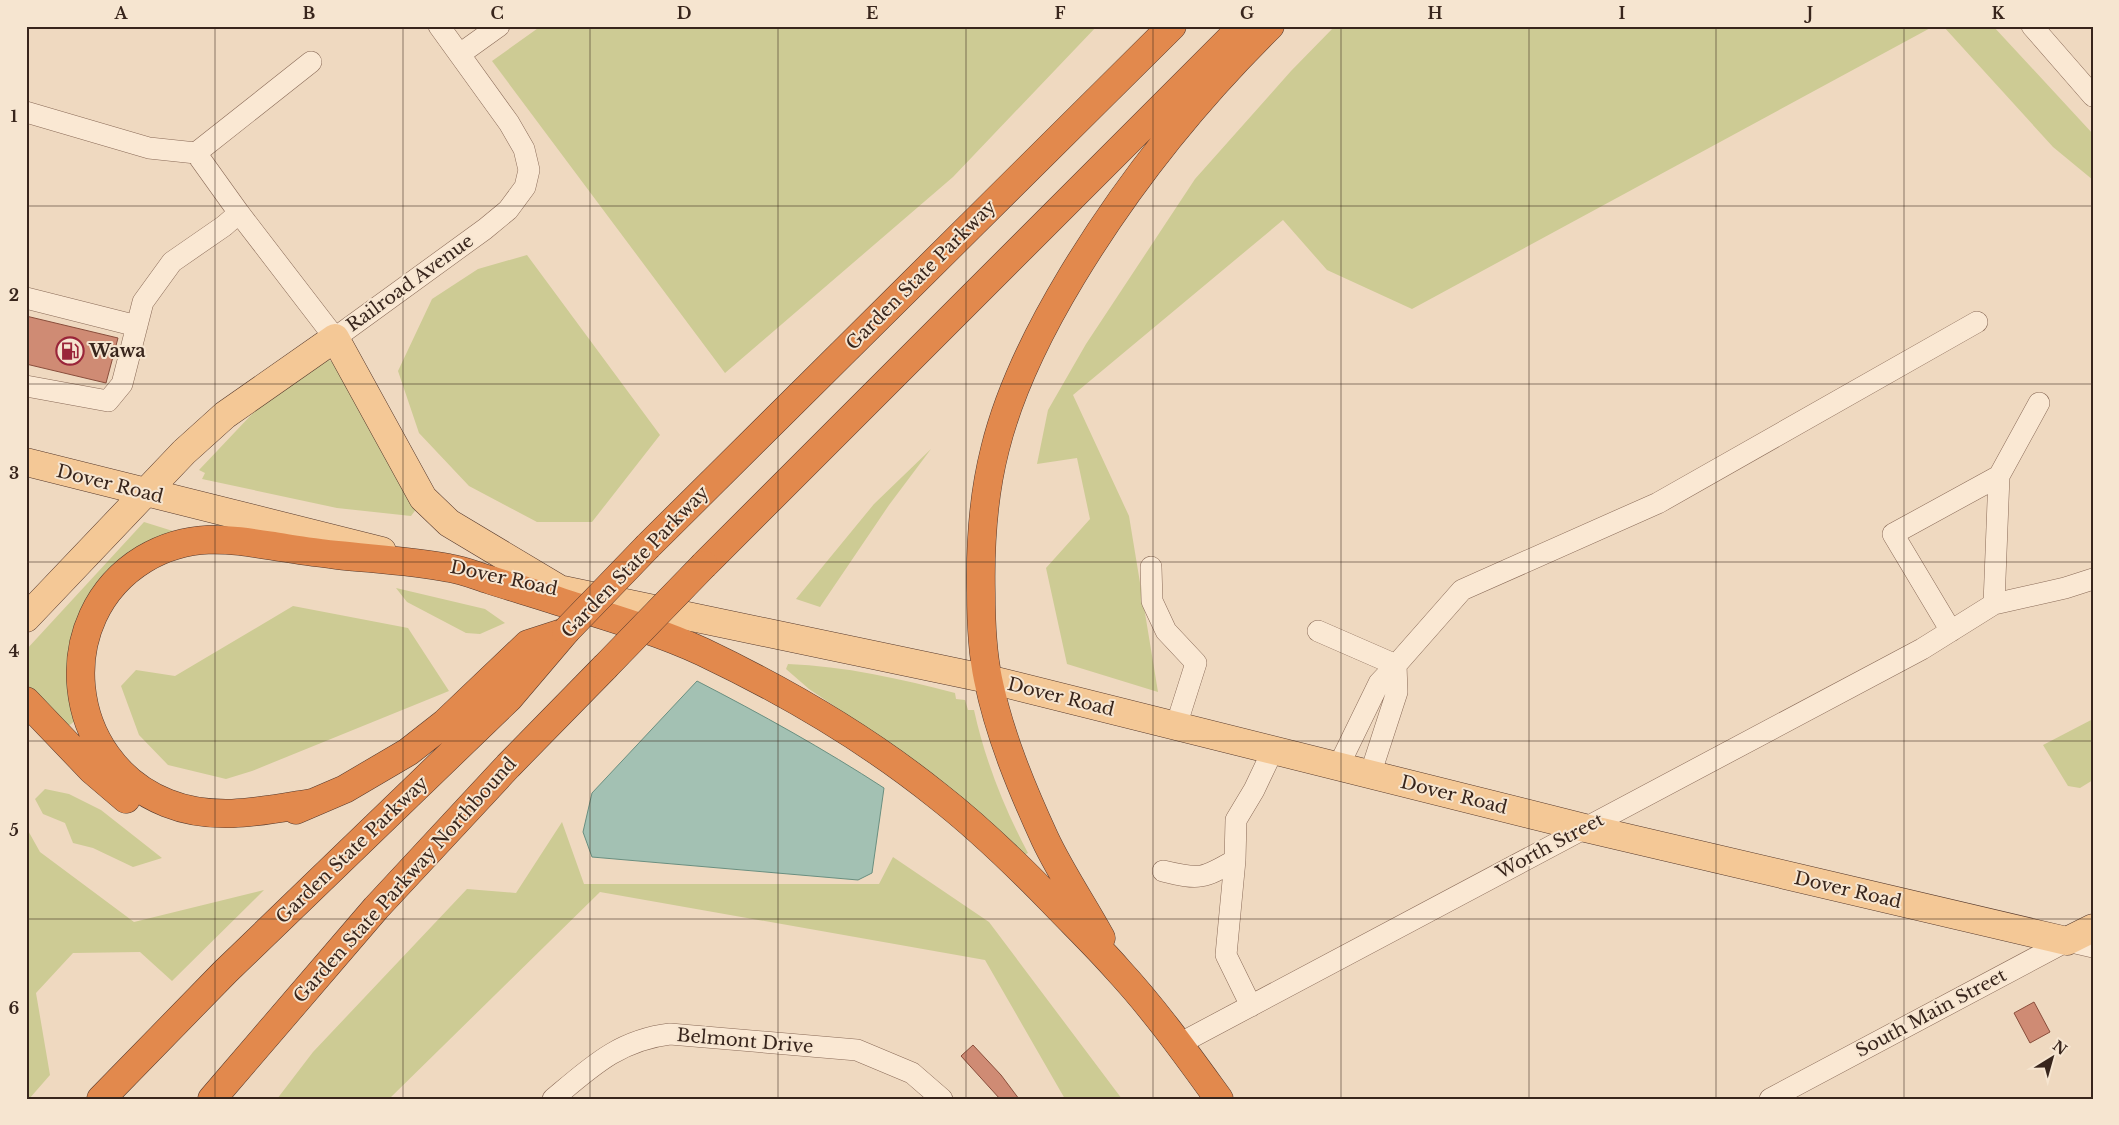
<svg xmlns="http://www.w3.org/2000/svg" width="2119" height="1125" viewBox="0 0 2119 1125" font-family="'Libre Baskerville',serif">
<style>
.green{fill:#cdcb94}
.water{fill:#a3c1b3;stroke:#6a8f80}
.building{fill:#cf8b74;stroke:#894e3c}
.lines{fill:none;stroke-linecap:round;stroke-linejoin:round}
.minor-casing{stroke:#896a57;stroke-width:22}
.major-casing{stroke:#56392c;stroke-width:29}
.highway-casing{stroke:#56392c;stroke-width:29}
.minor{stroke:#fae8d3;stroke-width:21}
.major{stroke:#f4c896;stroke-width:28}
.highway{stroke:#e2894d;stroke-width:28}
.highway-bridge-casing{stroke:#56392c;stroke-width:29;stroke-linecap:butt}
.highway-bridge{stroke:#e2894d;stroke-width:28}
.grid{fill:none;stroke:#38251c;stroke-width:1;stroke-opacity:0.55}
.labels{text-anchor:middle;stroke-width:4;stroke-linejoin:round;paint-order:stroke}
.street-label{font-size:18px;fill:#38251c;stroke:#f6e5d0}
.poi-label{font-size:18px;font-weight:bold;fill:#38251c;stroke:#f6e5d0;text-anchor:start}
.neatline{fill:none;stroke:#38251c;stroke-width:2}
.grid-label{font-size:16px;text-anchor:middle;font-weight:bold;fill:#38251c}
</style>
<rect width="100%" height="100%" fill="#efd9c0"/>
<path class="green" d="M541,26h556l-144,151 -228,196 -233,-312z
M1335,26h599l-522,283 -85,-39 -44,-50 -210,175 56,121 29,176 -91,-28 -21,-96 44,-49 -13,-61 -40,6 11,-54 38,-66 109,-165 96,-108z
M1943,26h50l100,108v46l-40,-33z
M527,255l133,180 -68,87h-55l-68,-36 -50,-53 -21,-62 34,-72 46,-30z
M324,356l13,10 80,142 -6,8 -74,-8 -135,-29 3,-6 -6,-3 54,-57z
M931,449l-42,56 -69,102 -24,-8 78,-95z
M144,522l32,10 -53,28 -48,161 -8,6 -40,-43 -1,-34z
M396,588l89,21 20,14 -25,11 -14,-1 -59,-31z
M293,606l115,22 41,63 -197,80 -26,8 -58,-14 -29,-30 -18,-49 15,-16 39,6z
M788,664c56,2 113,15 167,29l1,6 9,1 3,10h6c11,50 30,98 54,143l-6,3 -130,-111 -83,-56 -23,-20z
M2093,719v61l-13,8 -12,-2 -25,-41z
M45,789l24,5 32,16 61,48 -29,9 -40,-19 -20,-5 -8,-20 -22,-9 -8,-15z
M562,822l22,62h295l14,-27 96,65 133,177h-57l-80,-139 -385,-68 -211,207h-112l36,-47 154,-163 49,4z
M26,827l14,25 94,70 130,-32 -92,91 -32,-29 -67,1 -37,40 14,82 -21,24h-3z"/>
<path class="water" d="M697,681c64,33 127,68 187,107l-12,85 -14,7 -266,-23 -9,-25 9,-39z"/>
<path class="building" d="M26,316l92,22 -12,45 -80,-19z
M2034,1002l16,30 -20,11 -16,-30z
M973,1045l28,30 18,24h-19l-39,-43z"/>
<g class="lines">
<g class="minor-casing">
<path id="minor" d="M2032,26l61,70
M460,54l39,-28
M26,112l123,36 47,5 115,-91
M196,153l43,60 96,125 150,-109 23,-19 17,-23 4,-17 -5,-21 -15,-26 -70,-97
M26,298l111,28
M26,386l82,15 14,-17 21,-82 29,-40 52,-36 15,-13
M1151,567l1,34 14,30 30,32 -20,63
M1994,604l5,-128 40,-73
M1318,631l78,34 66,-75 196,-87 319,-181
M1951,631l-58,-97 106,-58
M1338,767l41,-84 17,-18 1,27 -27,83
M1163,871c37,9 40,8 72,-11
M1251,1006l-25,-51 9,-95 1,-40 18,-30 19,-40
M1179,1044l743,-395 72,-45 71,-16 28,-9
M553,1099c38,-32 66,-59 117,-65l187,16 55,23 30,26
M1770,1099l297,-158 26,6"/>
</g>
<g class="major-casing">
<path id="major" d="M26,462l356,89
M544,586l444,93 597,149 482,113 26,-13
M26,618l158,-166 41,-37 110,-77 88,160 26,25 112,67"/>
</g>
<g class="highway-casing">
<path id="highway" d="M648,546l524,-520
M704,565l539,-539
M26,701l66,69 34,29
M311,803c-48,8 -97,19 -144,0 -103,-41 -118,-186 -23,-244 49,-29 90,-19 142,-11 17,3 34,5 51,7 37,4 75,6 112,13 14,2 28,8 41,12 25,8 50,15 74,23 45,14 96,29 139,49 82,39 164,87 235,144 41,32 78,68 114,105 22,23 45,45 66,69 37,40 69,85 101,129
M296,810l49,-21 63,-37 37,-29 83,-79 37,-12
M1101,938c-18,-33 -40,-65 -56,-99 -23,-50 -46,-105 -57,-160 -6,-28 -7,-58 -7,-87 -1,-48 2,-96 14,-143 15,-61 45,-120 77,-173 55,-91 122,-175 198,-250
M101,1099l124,-127 284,-274 57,-67
M212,1099l164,-191 132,-142 97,-99"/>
</g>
<use href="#minor" class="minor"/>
<use href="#major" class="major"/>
<use href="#highway" class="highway"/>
<g class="highway-bridge-casing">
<path id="highway-bridge" d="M566,631l82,-85
M605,667l99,-102"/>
</g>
<use href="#highway-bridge" class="highway-bridge"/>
</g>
<path class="grid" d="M215,26v1073M403,26v1073M590,26v1073M778,26v1073M966,26v1073M1153,26v1073M1341,26v1073M1529,26v1073M1716,26v1073M1904,26v1073M26,206h2067M26,384h2067M26,562h2067M26,741h2067M26,919h2067"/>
<defs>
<g id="fuel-ring" transform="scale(1.4375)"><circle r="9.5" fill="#f6e5d0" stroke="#9a2539" stroke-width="1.5"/><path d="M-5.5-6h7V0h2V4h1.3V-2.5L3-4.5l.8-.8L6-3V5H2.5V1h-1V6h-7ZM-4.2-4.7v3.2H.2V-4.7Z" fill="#9a2539"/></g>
</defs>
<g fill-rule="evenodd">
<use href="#fuel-ring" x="70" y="351"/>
</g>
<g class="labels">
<g class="street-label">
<text transform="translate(921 275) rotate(-45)" y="6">Garden State Parkway</text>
<text transform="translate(410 283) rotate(-36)" y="6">Railroad Avenue</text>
<text transform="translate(110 484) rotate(14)" y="6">Dover Road</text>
<text transform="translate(635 562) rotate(-46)" y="6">Garden State Parkway</text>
<text transform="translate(504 578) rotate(12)" y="6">Dover Road</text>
<text transform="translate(1061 697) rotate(14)" y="6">Dover Road</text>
<text transform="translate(1454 795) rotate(14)" y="6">Dover Road</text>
<text transform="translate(1550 846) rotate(-28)" y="6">Worth Street</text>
<text transform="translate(352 850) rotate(-44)" y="6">Garden State Parkway</text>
<text transform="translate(405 880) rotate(-48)" y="6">Garden State Parkway Northbound</text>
<text transform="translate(1848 890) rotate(13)" y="6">Dover Road</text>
<text transform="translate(1931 1013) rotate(-28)" y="6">South Main Street</text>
<text transform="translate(745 1041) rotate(5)" y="6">Belmont Drive</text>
</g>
<g class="poi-label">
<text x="89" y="357">Wawa</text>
</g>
</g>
<rect width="2119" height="1125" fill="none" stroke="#f6e5d0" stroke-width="55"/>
<g transform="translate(2052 1058) rotate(37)" stroke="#f6e5d0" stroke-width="4" paint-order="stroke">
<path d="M0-4L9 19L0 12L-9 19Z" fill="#38251c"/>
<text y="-8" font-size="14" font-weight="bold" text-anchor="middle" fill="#38251c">N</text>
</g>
<rect x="28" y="28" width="2064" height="1070" class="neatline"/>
<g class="grid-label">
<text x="121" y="19">A</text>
<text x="309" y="19">B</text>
<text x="497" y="19">C</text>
<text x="684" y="19">D</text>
<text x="872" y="19">E</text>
<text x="1060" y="19">F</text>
<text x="1247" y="19">G</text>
<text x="1435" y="19">H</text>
<text x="1622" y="19">I</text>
<text x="1810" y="19">J</text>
<text x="1998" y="19">K</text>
<text x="14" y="122">1</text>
<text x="14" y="301">2</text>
<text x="14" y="479">3</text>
<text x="14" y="657">4</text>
<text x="14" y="836">5</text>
<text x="14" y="1014">6</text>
</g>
</svg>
